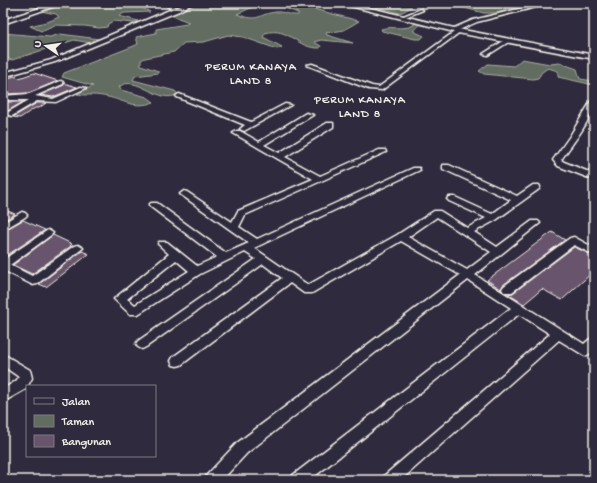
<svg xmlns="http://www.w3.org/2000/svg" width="597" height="483" viewBox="0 0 597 483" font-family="'Gochi Hand',sans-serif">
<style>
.green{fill:#626c60;stroke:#abaea4}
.building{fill:#68556d;stroke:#f4f1e8}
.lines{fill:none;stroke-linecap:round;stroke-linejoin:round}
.service-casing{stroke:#f4f1e8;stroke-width:3}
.minor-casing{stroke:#f4f1e8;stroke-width:3}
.secondary-casing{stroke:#f4f1e8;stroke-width:3}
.service{fill:#2f2a3d;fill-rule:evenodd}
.minor{fill:#2f2a3d;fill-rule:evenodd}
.secondary{fill:#2f2a3d;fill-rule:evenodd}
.labels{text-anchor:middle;stroke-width:3;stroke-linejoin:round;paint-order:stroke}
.far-neighbourhood-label{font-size:12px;letter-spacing:1px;fill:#f4f1e8;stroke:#2f2a3d}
</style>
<rect width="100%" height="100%" fill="#2f2a3d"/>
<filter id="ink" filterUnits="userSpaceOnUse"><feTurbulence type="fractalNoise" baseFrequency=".025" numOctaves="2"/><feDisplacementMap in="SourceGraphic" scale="8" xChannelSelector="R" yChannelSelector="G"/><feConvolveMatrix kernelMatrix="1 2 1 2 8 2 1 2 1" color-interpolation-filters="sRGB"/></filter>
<g filter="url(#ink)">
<path class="green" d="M65,3h104l-5,4 -11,-3 -14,2 11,6 -26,1 -5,3 19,5 -4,2 -21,-2 -5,3 -1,3 -8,1 -14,-2 -30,-1 -14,6 -11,-5 20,-5 9,-4 -3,-3 -15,-3z
M198,3h64l-25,11c23,9 20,0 39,-2 7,-1 14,4 22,3v-2l-13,-5 10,-4 64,17 -15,9 -18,3 1,2 26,8 -32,-3 -7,2 7,4 -1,2c-24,1 -30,-22 -55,-15l-2,4 19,10 -5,2 -34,-12 -15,-2 -24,7 -20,1 -10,9 -29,6 -4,2v5l17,6v2l-23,3 -2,4 42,11 3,3c-19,12 -42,-21 -59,-7l2,3 26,7 7,5c-21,8 -31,-3 -51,-6 -9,-2 -17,0 -26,-2l16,-8 -31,-9 2,-4 70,-27 4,-2 -2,-7 20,-4v-4l31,-5 2,-2 -19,-7z
M380,3h17l15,4 -12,6 -25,-6 7,-3z
M451,3h70l6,3 -32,7h-11l-31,-8z
M416,23l5,1 -8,7 11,5 -3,3h-6l-33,-8 -1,-2c12,-4 25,3 35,-6z
M3,33l47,4 10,-3 39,5 -8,4 -17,-3 -62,20 -9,-3z
M522,59l28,5 10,-1 17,6 3,10 14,2v4l-36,-8v-6l-10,-3 -6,4 -4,6 -5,1 -49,-5 -5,-3 9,-7 26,2z"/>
<path class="building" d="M34,73l24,8 -29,12 -26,1v-13l11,-5 5,2z
M64,83l13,4 -24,10 -13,-2 24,-10z
M3,102h20l-19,11 1,3 -2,-1z
M37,103h9l-7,5h-4l-15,10 -7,-1z
M3,209l12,5 -12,7z
M23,220l22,10 -42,28v-27z
M552,232l13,8 -62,45 -2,4 -14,-9z
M53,235l19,9 -2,2h1l-39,28 -19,-9z
M574,247l20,9v15l-32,29 -20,-11 -18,15 -16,-10 5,-1z
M82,251l7,3 -43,33 -7,-3z"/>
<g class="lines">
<g class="service-casing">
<path id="service" d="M421,9l2,1 -20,8 -2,-1z"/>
</g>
<g class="minor-casing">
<path id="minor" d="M26,3l23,3 15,-3 -61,21v-4l40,-13z
M162,3h6l8,5 12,-5h6l-15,8 -124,51 -52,15v-4l48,-13 121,-51z
M544,3h8l-75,19 -18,8 1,2 -78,58 -13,-1 -62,-24 5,-1 60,22 7,1 75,-55 -3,-2 1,-1 21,-9z
M505,40l5,1 -22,14 -5,-1z
M61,81l2,1v2l-28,12 18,3 28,-12 5,1 -30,14 -19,-1 -25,15 -7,-2 24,-14h-26v-4l26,-2z
M179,94l72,28 34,-18 6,1 -47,26 -4,-2 5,-4 -68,-28 -1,-1z
M594,99c0,19 -22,45 -33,61l3,2 30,12v6l-36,-14 -5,-6 17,-24 21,-35z
M306,113l7,2 -49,30 15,8 48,-30h6v4l-48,30 35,19 59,-26h6l1,2 -141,63 -6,12 18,12 156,-71h6l1,2 -166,78 54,37 89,-50 37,-24h6l27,17 19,-10 -37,-17 -2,-2 2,-2h6l37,17 19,-14 -68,-31v-4h6l68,31 16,-11h6l1,2 -1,2 -43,31 -22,12 23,15 35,-26h6l2,2 -65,52 109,69 6,-5 4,-2v13l-5,4 -4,2 -26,-16 -158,140h-19l3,-5 165,-141 -31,-20 -209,166h-20l3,-5 218,-167 -43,-28 -221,173 -25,27h-18l3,-5 30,-32 223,-168 -59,-34 -89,52h-8l-14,-10 -109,82 -4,1 -4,-1 -2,-4 2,-4 109,-79 -19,-14 -117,83 -4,2 -4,-2 -2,-3 2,-3 118,-82 -11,-7 -45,22 -62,40h-8l-16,-15 55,-45 -11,-10 1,-2h8l30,24 20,-9 -66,-50 -2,-2 2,-2h6l69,50 23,-10 -69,-49 4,-3 3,1 45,30 6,-11 75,-32 -80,-46 4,-2h3l19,11zM437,217l54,35 -24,18 -59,-33zM176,260l13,11 -54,34 -8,-6z
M22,212l3,1 2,2 -2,2 -22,13v-7z
M48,230l5,3 -2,2 -41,30 22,11 42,-30 4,-1 5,3 -46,36 -4,1 -30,-15v-10z
M574,237l20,11v7l-20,-10 -62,47h-8l-2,-3 2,-3 66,-48z
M3,354l27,16 2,8 -6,11 -23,13v-13l13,-8 3,-4 -16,-11z"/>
</g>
<g class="secondary-casing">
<path id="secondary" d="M338,3h11l109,26 136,26v4l-136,-26z"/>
</g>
<use href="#service" class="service"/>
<use href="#minor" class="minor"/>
<use href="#secondary" class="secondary"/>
</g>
</g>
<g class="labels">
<g class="far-neighbourhood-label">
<text x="251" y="70">PERUM KANAYA<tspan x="251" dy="14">LAND 8</tspan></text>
<text x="360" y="103">PERUM KANAYA<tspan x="360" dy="14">LAND 8</tspan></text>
</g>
</g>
<rect width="597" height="483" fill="none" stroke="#2f2a3d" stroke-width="16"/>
<rect x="8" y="8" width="581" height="467" fill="none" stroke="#f4f1e8" stroke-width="1.5" filter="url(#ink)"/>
<rect x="26" y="385" width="130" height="72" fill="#2f2a3d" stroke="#7e7a81"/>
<rect x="34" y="398" width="20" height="6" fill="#2f2a3d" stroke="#7e7a81"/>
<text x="62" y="405" font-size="12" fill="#f4f1e8">Jalan</text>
<rect x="34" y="415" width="20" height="12" fill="#626c60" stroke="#7e7a81"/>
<text x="62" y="425" font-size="12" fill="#f4f1e8">Taman</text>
<rect x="34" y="435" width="20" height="12" fill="#68556d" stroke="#7e7a81"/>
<text x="62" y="445" font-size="12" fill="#f4f1e8">Bangunan</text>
<g transform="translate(46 46) rotate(283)" stroke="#2f2a3d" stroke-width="3" paint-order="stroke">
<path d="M0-3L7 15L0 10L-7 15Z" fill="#f4f1e8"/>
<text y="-6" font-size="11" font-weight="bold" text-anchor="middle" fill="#f4f1e8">U</text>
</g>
</svg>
